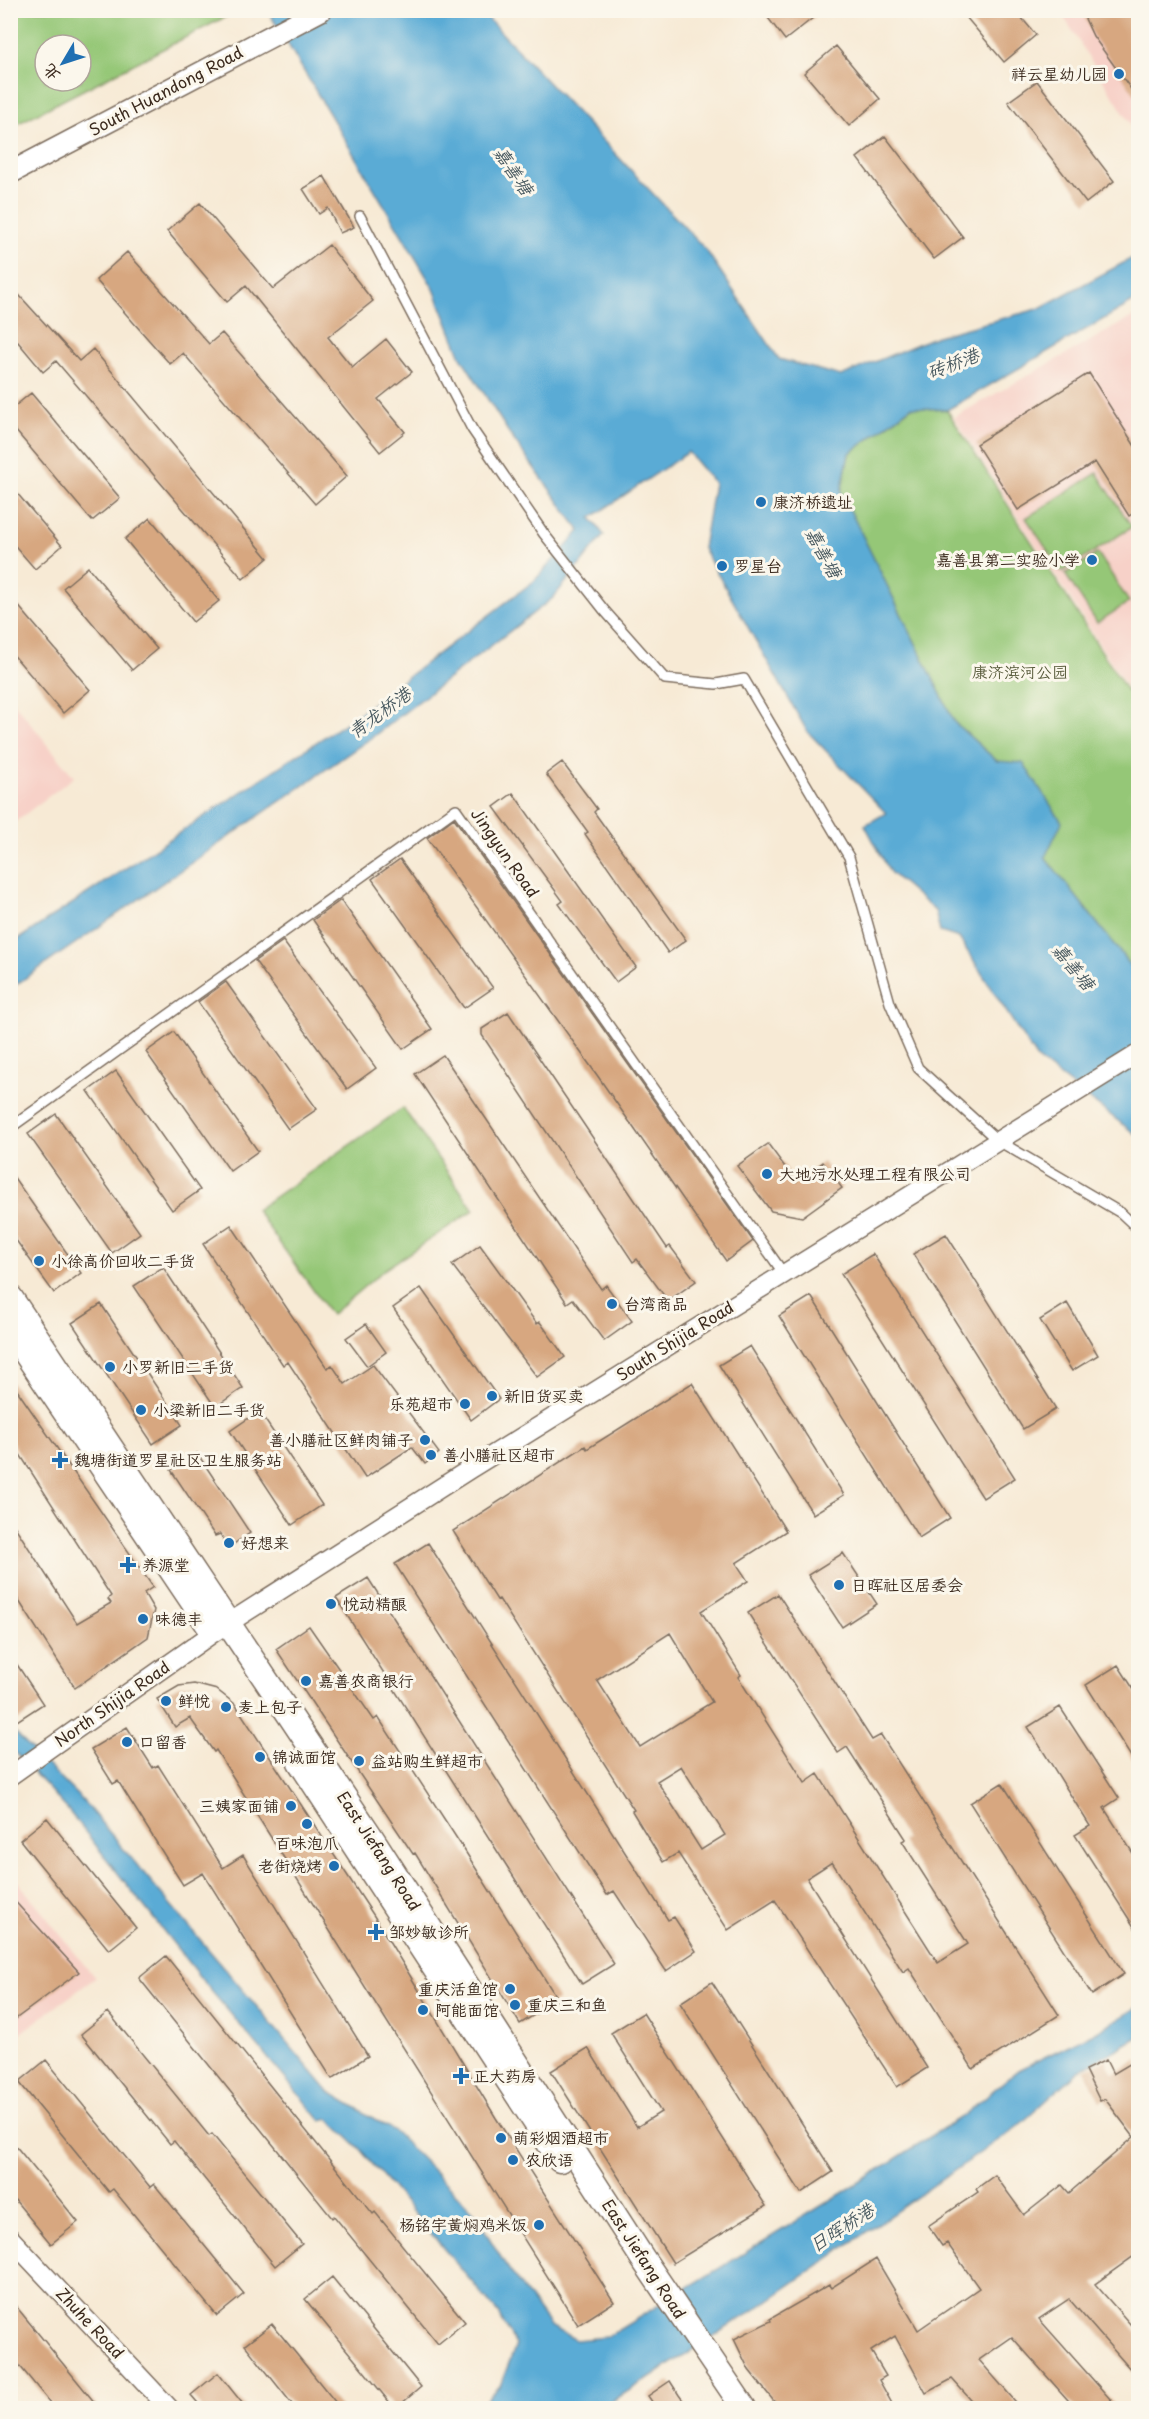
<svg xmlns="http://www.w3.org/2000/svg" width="1149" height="2419" viewBox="0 0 1149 2419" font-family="'Playpen Sans','LXGW WenKai TC',sans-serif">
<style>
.built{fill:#f7d1c8}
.green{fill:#95c777;stroke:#68784a;stroke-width:1.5;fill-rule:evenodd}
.water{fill:#5aabd5;stroke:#4a6a7a;stroke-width:1.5}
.building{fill:#d7a780;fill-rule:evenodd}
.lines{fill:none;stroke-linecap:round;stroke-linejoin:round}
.service-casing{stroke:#7d6d5e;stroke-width:12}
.minor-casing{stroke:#7d6d5e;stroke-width:21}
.tertiary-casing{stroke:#7d6d5e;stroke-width:24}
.secondary-casing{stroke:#7d6d5e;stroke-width:27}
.service{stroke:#fff;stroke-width:9}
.minor{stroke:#fff;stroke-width:18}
.tertiary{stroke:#fff;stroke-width:21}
.secondary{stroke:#fff;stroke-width:24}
.poi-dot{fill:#1f6fb2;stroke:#fbf7ec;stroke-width:2}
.labels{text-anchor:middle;stroke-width:6;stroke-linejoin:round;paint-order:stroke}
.poi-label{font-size:16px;fill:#3b2a1e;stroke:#fbf7ec;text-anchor:start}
.street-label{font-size:16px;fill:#3b2a1e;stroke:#fbf7ec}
.park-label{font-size:16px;fill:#565939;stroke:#fbf7ec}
.water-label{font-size:18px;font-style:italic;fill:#46575e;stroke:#fbf7ec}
</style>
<rect width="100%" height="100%" fill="#fbf7ec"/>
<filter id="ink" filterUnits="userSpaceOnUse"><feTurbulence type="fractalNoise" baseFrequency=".0167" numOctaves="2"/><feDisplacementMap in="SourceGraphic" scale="12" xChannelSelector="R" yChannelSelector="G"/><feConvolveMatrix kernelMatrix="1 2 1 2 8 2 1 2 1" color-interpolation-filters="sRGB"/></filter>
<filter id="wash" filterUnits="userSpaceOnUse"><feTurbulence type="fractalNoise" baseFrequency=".008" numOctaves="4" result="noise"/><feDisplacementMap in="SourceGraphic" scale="24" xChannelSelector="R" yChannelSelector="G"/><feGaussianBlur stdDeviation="1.35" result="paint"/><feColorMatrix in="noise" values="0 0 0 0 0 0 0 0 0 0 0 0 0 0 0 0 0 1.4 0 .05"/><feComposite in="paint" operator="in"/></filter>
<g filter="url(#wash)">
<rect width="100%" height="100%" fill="#f7ead5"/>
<path class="built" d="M1060,11h78v126v-1z
M1138,314v390l-184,-287z
M11,699l63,78 -63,48z
M10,1872l85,106 -84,62h-1z"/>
<path class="green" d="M11,10h226v1l-226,116zM45,45h36v36h-36z
M912,407l35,3 191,298v267l-93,-118 -48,-96 -42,-38 -114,-231 8,-38z
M1097,473l35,54 -70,45 -36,-54z
M1098,553l31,49 -32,21 -32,-49z
M403,1108l71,102 -89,59 -54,46 -75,-105z"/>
<path class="water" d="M268,11h213l225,239 73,109 62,17 96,-40 101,-27 100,-54v44l-191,111 -36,-3 -62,47 -8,38 114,231 42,38 26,2 39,59 -17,35 93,118v161l-101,-77 -78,-121 -19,-6 -5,-21 -45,-39 -25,-47 21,-12 -79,-82 -104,-183 11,-65 -26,-31 -97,66 13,17 -51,63 -182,140 -360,250v-44l345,-228 178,-135 46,-50 -69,-95 -50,-79 -27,-68z
M11,1729l72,72 245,290 65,39 80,81 32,53 45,62 26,14 31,-3 237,-145 117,-75 57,-47 76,-37 44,-26v30l-59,34 -62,56 -261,182 -154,99h-124l22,-22 16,-41 -18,-32 -139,-165 -30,-29 -8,2 -118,-140 -135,-171 -57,-62z"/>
<g id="blocks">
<path class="building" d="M762,10h61l-38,30z
M960,10h55l21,25 -32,27z
M1081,10h50l7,11v78l-45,-63z
M836,46l44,53 -31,27 -45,-53z
M1037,81l77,100 -28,22 -78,-101z
M885,136l78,101 -29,22 -77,-101z
M324,176l30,51 -14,6 -12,-25 -9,6 -16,-25z
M200,203l73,86 56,-44 44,56 -45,36 24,30 34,-28 26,33 -34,27 27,33 -25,20 -134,-166 -19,16 -60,-71z
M127,252l82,92 13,-11 125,143 -32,28 -132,-151 -13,11 -74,-84z
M19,295l60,66 14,-12 175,209 -25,21 -187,-218 -13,11 -25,-30 -8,6v-46z
M1089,373l49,78v59l-9,6 -34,-54 -77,48 -42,-66z
M31,393l89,105 -28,23 -82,-97v-14z
M10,485l52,61 -27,23 -25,-29z
M150,518l69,83 -26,21 -68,-83z
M88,567l69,82 -25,21 -69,-82z
M10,596l80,94 -27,23 -53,-62z
M562,762l35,47 -3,3 92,128 -18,13 -83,-119 3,-2 -42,-58z
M513,793l123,174 -20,15 -57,-78 4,-3 -69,-94z
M454,818l299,423 -27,20 -129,-186 -170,-237z
M400,859l93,129 -29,20 -92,-129z
M341,900l91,129 -29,20 -90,-129z
M283,941l93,127 -29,21 -92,-128z
M226,982l91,127 -29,20 -90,-127z
M508,1012l159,236 3,-2 26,35 -28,20 -31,-42 -4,3 -151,-227v-6z
M174,1032l84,119 -28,20 -84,-119z
M443,1055l158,234 5,-4 26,36 -28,20 -31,-42 -6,4 -152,-229z
M116,1071l84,119 -28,20 -84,-119z
M56,1114l84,119 -28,20 -84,-119z
M768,1144l28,38 27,-20 19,26 -40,29 -31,-6 -34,-45z
M10,1172l71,101 -27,20 -44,-61z
M231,1225l96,143 5,-3 13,19 28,-19 66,88 -14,11 -13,-17 -47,31 -77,-116 -5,3 -80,-121z
M946,1234l110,175 -33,20 -110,-175z
M480,1245l57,79 3,-2 25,35 -28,20 -85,-112z
M873,1254l142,224 -32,20 -142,-224z
M163,1267l80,121 -28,19 -81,-121z
M421,1288l78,111 -28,21 -78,-112z
M811,1296l139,222 -31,20 -140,-222z
M1067,1303l31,52 -26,16 -32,-51z
M101,1304l81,121 -29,19 -81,-121z
M366,1324l20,28 -19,14 -21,-28z
M750,1346l94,149 -31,19 -94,-149z
M10,1380l143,207 -9,6 10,17 -6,27 -73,51 -65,-101v-68l67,104 34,-20 -3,-4 3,-3 -101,-157z
M692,1383l94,148 -50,32 12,18 -47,30 40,64 -3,2 67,106 13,-9 120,189 30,-19 -66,-103 4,-2 -59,-92 -9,6 -90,-140 30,-19 94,146 9,-5 178,280 -86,54 -64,-101 -6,4 -71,-110 -25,16 120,190 -30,19 -122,-187 -47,30 -50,-77 -15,9 -31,-51 2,-1 -135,-211 -2,1 -44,-69 132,-85 2,3zM670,1633l42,69 -72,45 -43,-67zM681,1766l44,69 -24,15 -44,-69z
M259,1411l63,94 -30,20 -62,-94z
M197,1453l53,80 -21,14 -9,-13 -5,2 -44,-66z
M428,1543l240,377 6,-3 22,34 -30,20 -52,-80 -7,4 -212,-331z
M843,1553l34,51 -35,23 -34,-52z
M368,1578l246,386 -32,20 -246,-386z
M309,1626l65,94 4,-3 87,134 93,149 -38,24 -105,-171 -2,1 -137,-205z
M10,1654l33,50 -26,17 -7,-10z
M1118,1665l20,31v72l-52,-83z
M194,1684l23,6 18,14 139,212 122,202 118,184 -36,23 -362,-575 -2,2 -24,-34 -15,9 -18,-28 22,-13z
M1060,1707l59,91 -15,10 34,53v72l-63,-98 15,-9 -62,-99z
M127,1727l26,41 5,-3 65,103 20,-13 125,201 -36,23 -129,-206 -20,12 -65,-104 -5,3 -22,-35z
M1002,1783l122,191 -32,21 -122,-192z
M47,1818l89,110 -27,22 -89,-110z
M10,1896l69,76 -69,51z
M166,1956l207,258 2,-2 90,110 -27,22 -104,-128 -2,2 -193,-240z
M712,1982l121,190 -32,21 -121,-190z
M108,2012l101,124 3,-2 90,110 -27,22 -101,-125 -4,3 -89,-110z
M643,2013l123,193 -93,57 -122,-192 37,-23 49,79 24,-15 -50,-79z
M1138,2059v194l-43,31 43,49v45l-69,-79 -30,20 80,90h-43l-64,-72 -33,23 43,49h-43l-27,-30 -26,14 -31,-57 -24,15 15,25 -7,4 16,29h-115l-31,-39 -15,-31 37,-18 -1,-2 59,-34 2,3 45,-29 42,71 61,-42 -32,-45 -5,3 -14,-20 50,-34 -2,-3 19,-14 29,40 38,-30 7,8 65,-56 -29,-38 -5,2 -15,-31 21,-10 7,14z
M46,2060l104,127 4,-3 90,110 -27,22 -104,-127 -4,3 -90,-110z
M10,2139l68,83 -27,22 -41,-50z
M332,2277l89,110 -26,22 -90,-110z
M10,2299l90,110h-45l-45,-55z
M272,2324l69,85h-45l-51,-64z
M218,2373l29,36h-44l-12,-14z
M670,2381l9,14 10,14h-32l-9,-13z"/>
</g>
</g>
<g filter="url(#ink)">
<use href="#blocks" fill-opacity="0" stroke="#7d6d5e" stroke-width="1.5"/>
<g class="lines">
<g class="service-casing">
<path id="service" d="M360,216l112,213 72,105 60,76 61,69 51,5 28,-5 105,178 41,146 28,65 79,72 124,73 17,16
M10,1128l446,-319 328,465"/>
</g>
<g class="minor-casing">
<path id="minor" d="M10,1776l203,-143 257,-164 668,-415
M10,2238l159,170"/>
</g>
<g class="tertiary-casing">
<path id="tertiary" d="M10,173l311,-163"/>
</g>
<g class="secondary-casing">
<path id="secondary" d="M10,1297l361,540 272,422 101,149
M10,1330l199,296
M300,1762l260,398"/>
</g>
<use href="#service" class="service"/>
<use href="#minor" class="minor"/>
<use href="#tertiary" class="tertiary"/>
<use href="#secondary" class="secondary"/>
</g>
</g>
<g class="poi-dot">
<circle cx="1119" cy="74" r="6"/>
<circle cx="761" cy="502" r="6"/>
<circle cx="1092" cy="560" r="6"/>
<circle cx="722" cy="566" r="6"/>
<circle cx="767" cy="1174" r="6"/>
<circle cx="39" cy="1261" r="6"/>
<circle cx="612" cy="1304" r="6"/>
<circle cx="110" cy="1367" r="6"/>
<circle cx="492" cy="1396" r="6"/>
<circle cx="465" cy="1404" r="6"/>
<circle cx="141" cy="1410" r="6"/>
<circle cx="425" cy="1440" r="6"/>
<circle cx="431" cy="1455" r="6"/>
<path d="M57 1451h6v6h6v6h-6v6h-6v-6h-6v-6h6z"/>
<circle cx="229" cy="1543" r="6"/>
<path d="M125 1556h6v6h6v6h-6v6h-6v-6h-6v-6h6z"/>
<circle cx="839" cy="1585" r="6"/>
<circle cx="331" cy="1604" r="6"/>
<circle cx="143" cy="1619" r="6"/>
<circle cx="306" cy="1681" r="6"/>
<circle cx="166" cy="1701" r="6"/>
<circle cx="226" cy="1707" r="6"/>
<circle cx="127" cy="1742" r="6"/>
<circle cx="260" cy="1757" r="6"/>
<circle cx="359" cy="1761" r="6"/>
<circle cx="291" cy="1806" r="6"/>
<circle cx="307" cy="1824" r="6"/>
<circle cx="334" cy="1866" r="6"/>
<path d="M373 1923h6v6h6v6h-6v6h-6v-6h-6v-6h6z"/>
<circle cx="510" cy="1989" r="6"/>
<circle cx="515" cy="2005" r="6"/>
<circle cx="423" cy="2010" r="6"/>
<path d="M458 2067h6v6h6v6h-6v6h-6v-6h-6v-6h6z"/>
<circle cx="501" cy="2138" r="6"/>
<circle cx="513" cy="2160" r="6"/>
<circle cx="539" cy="2225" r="6"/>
</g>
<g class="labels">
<g class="poi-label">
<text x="1107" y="80" text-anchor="end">祥云星幼儿园</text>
<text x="773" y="508">康济桥遗址</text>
<text x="1080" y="566" text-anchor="end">嘉善县第二实验小学</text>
<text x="734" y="572">罗星台</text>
<text x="779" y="1180">大地污水处理工程有限公司</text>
<text x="51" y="1267">小徐高价回收二手货</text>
<text x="624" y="1310">台湾商品</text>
<text x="122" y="1373">小罗新旧二手货</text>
<text x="504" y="1402">新旧货买卖</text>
<text x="453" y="1410" text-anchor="end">乐苑超市</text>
<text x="153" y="1416">小梁新旧二手货</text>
<text x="413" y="1446" text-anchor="end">善小膳社区鲜肉铺子</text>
<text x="443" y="1461">善小膳社区超市</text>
<text x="74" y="1466">魏塘街道罗星社区卫生服务站</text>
<text x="241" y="1549">好想来</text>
<text x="142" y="1571">养源堂</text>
<text x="851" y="1591">日晖社区居委会</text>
<text x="343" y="1610">悦动精酿</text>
<text x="155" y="1625">味德丰</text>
<text x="318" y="1687">嘉善农商银行</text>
<text x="178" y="1707">鲜悦</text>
<text x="238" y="1713">麦上包子</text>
<text x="139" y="1748">口留香</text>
<text x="272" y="1763">锦诚面馆</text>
<text x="371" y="1767">益站购生鲜超市</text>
<text x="279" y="1812" text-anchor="end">三姨家面铺</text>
<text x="307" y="1849" text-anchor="middle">百味泡爪</text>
<text x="322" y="1872" text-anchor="end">老街烧烤</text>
<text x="389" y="1938">邹妙敏诊所</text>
<text x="498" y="1995" text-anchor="end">重庆活鱼馆</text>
<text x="527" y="2011">重庆三和鱼</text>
<text x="435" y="2016">阿能面馆</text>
<text x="473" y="2082">正大药房</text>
<text x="513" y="2144">萌彩烟酒超市</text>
<text x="525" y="2166">农欣语</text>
<text x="527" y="2231" text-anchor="end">杨铭宇黄焖鸡米饭</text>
</g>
<g class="street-label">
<text transform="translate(166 91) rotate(-28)" y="6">South Huandong Road</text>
<text transform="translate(505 853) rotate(55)" y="6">Jingyun Road</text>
<text transform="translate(675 1341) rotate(-32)" y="6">South Shijia Road</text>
<text transform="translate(112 1704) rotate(-35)" y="6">North Shijia Road</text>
<text transform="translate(379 1851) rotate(57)" y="6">East Jiefang Road</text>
<text transform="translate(644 2259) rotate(57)" y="6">East Jiefang Road</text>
<text transform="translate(90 2323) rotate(47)" y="6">Zhuhe Road</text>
</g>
<g class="park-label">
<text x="1020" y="678">康济滨河公园</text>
</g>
<g class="water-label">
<text transform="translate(513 171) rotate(56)" y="6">嘉善塘</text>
<text transform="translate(953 364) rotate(-21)" y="6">砖桥港</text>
<text transform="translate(823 553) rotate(62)" y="6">嘉善塘</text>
<text transform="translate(380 713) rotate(-36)" y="6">青龙桥港</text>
<text transform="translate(1073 967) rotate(51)" y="6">嘉善塘</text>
<text transform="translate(842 2228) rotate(-33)" y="6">日晖桥港</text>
</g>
</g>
<rect width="1149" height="2419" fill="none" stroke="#fbf7ec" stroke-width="36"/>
<g transform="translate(63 63) rotate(231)"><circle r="28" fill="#fbf7ec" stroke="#aea59a" stroke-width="1.5"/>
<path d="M0-4.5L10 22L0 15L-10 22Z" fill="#1f6fb2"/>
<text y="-9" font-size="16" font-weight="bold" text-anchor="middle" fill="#3b2a1e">北</text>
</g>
</svg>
